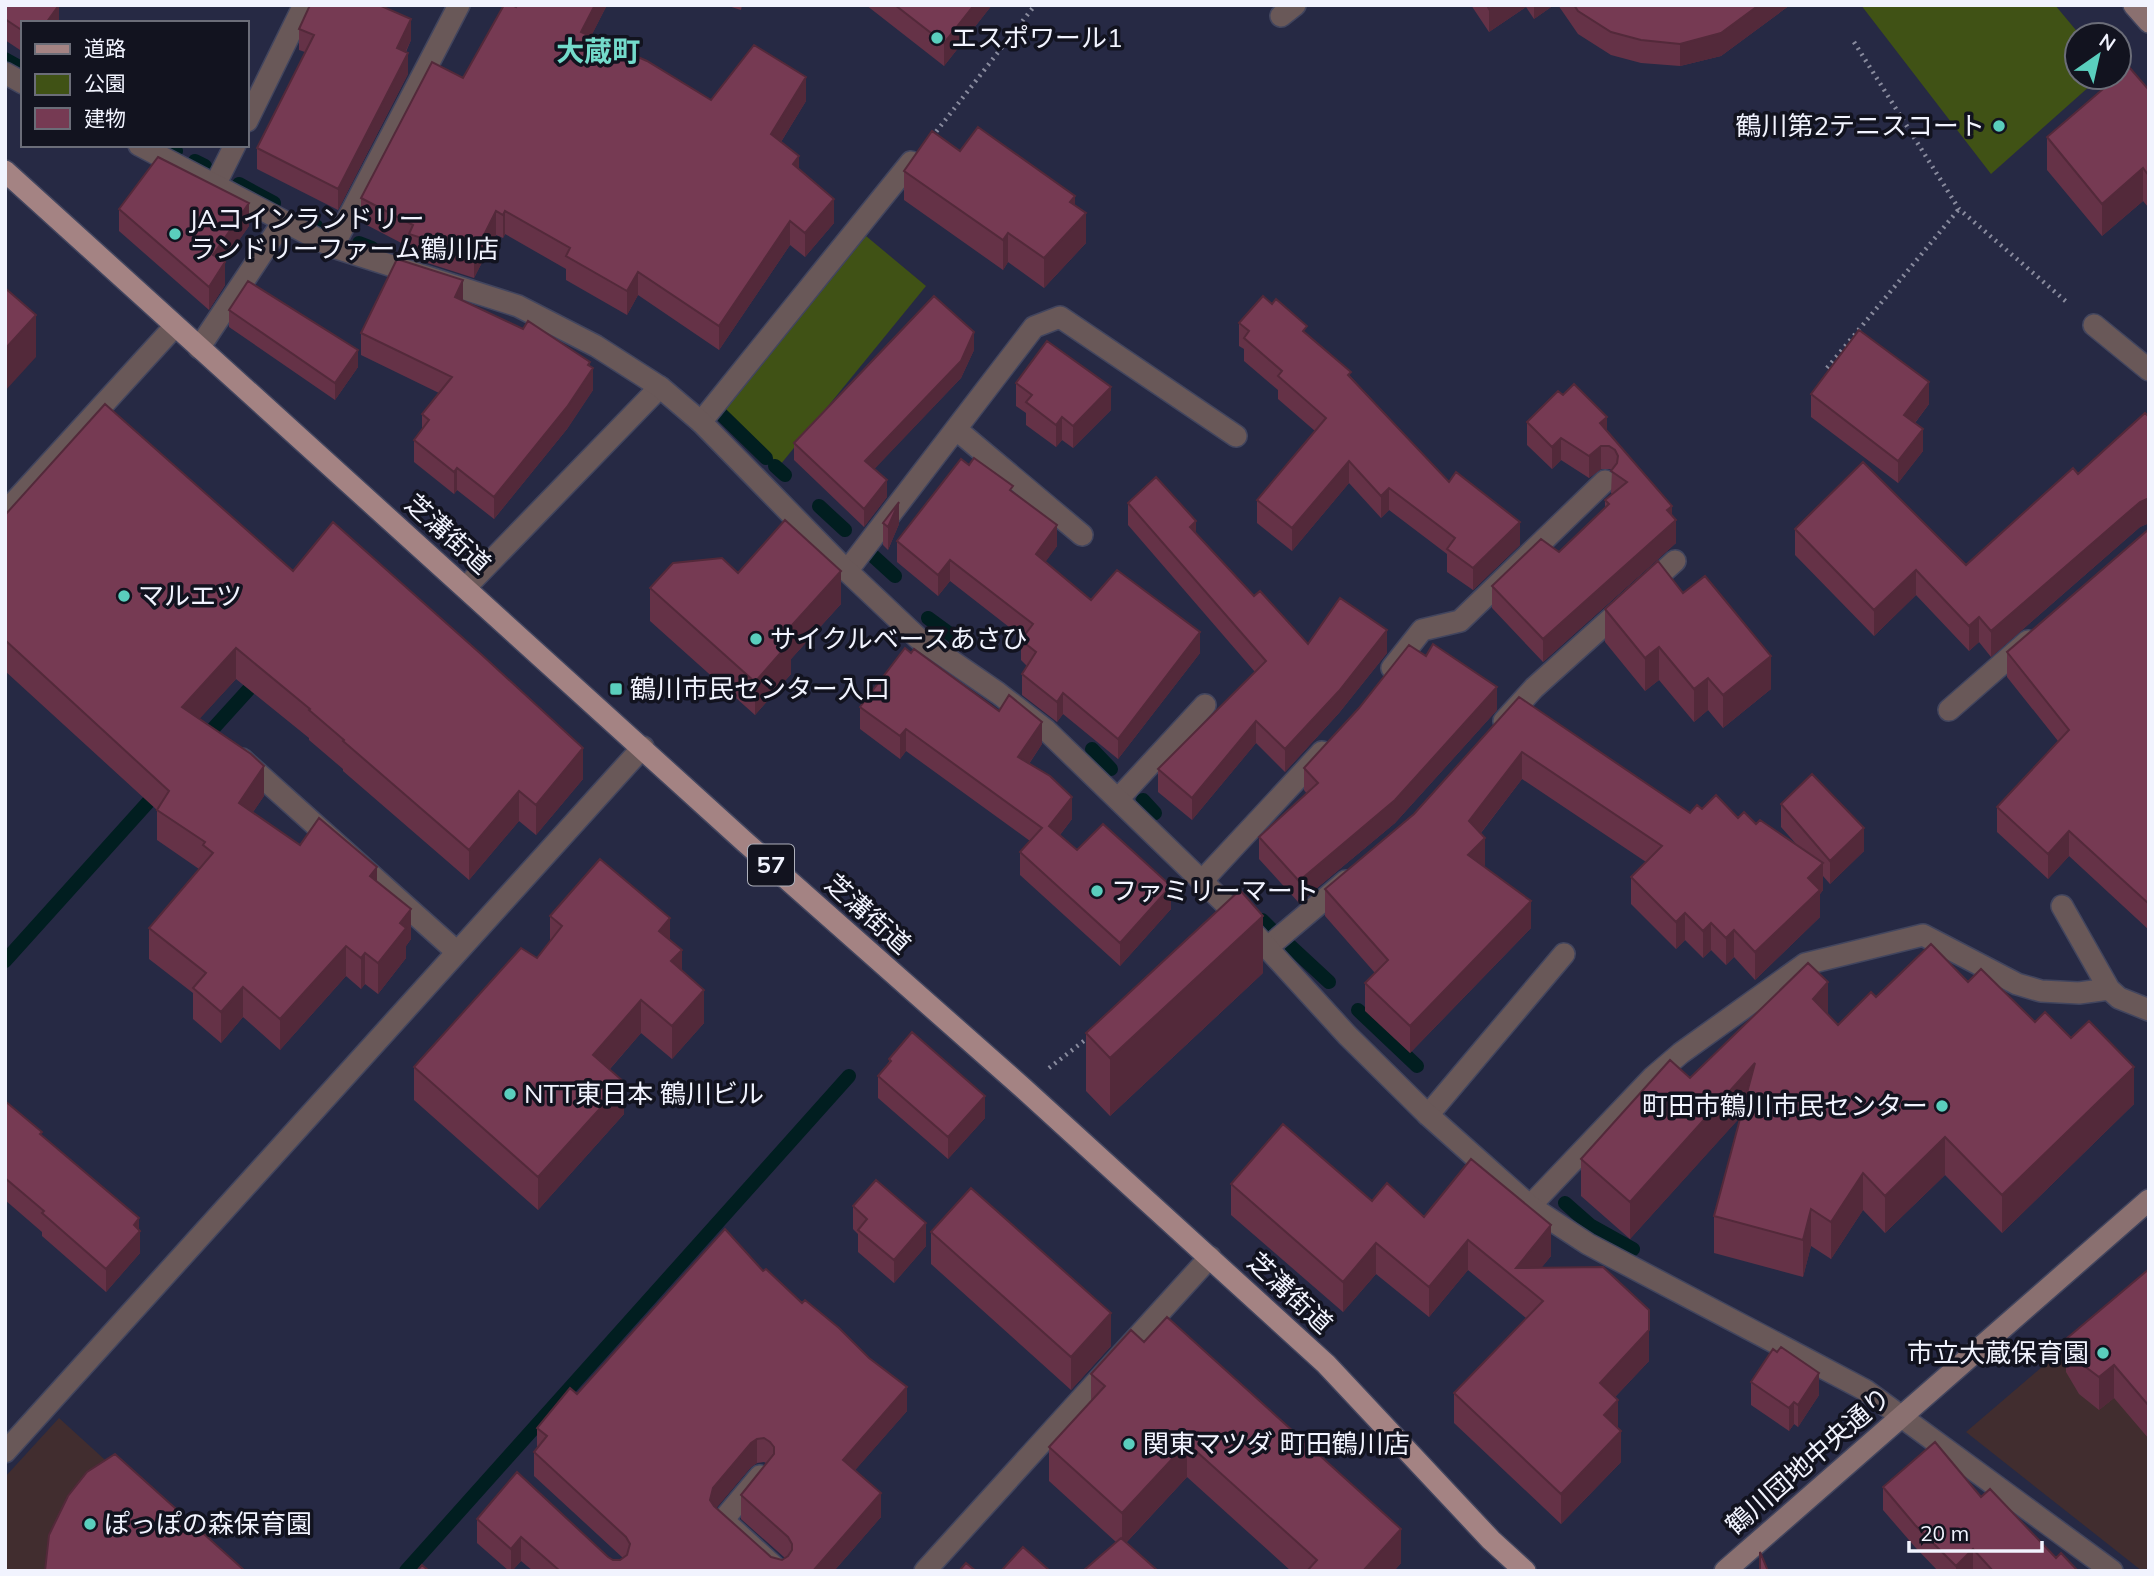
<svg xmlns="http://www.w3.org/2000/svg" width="2154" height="1576" viewBox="0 0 2154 1576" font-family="Mulish,'Noto Sans JP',sans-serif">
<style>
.education{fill:#412d2f}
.green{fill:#405215}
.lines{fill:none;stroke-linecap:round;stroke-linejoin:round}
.stream{stroke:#011e20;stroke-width:14}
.lane-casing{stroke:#42455e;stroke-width:24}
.street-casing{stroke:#42455e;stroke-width:24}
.secondary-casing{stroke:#42455e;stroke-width:24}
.primary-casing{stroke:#42455e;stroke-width:24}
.path{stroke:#898b9e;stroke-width:4.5;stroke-dasharray:2 5;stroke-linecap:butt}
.lane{stroke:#695858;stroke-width:21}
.street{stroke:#695858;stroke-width:21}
.secondary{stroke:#8a7070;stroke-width:21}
.primary{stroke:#a48383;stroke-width:21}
.wall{fill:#653247;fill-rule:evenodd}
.shaded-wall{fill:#53293a}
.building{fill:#763a53;stroke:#53293a;stroke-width:2;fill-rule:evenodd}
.poi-dot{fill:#5acebd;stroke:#12131f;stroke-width:2.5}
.labels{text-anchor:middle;stroke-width:7;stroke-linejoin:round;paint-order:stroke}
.shield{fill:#12131f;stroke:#aeb0bb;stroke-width:2}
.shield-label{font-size:24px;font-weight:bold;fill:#f1f3fe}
.poi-label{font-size:26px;fill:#f1f3fe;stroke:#12131f;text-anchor:start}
.street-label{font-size:26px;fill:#f1f3fe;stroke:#12131f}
.neighbourhood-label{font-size:28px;font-weight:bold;fill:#74dbcb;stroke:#12131f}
</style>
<rect width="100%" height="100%" fill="#262944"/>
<path class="education" d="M2149,1275v296h-7l-176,-139z
M59,1418l168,153h-222v-94z"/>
<path class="green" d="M1861,5h194l25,30h-3v42h23l-109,97z
M866,236l60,50 -146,179 -57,-53z"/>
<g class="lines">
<path class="stream" d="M5,59l18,10
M165,145l11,6
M195,161l10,5
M239,184l35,19
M308,221l8,5
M359,243l13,5
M721,414l45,44
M775,466l10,9
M819,506l26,24
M872,555l23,21
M928,618l26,19
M201,742l59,-65
M1092,749l19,20
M1143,800l12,13
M1262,920l12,12
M1288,944l41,38
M5,961l155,-172
M1358,1010l59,56
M1565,1203l25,22 43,24
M406,1571l443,-495"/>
<g class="lane-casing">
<path id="lane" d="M247,121l57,-116
M215,185l20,-40
M701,422l210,-260
M957,430l125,105
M847,571l187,-244 26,-10 176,119
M466,587l194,-200
M1392,668l30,-38 38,-9 145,-140
M1504,721l30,-33 141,-127
M1118,799l87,-94
M1202,881l120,-129
M2062,906l47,83 10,9 30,12
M1268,947l78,-66
M1428,1115l136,-161
M1530,1206l123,-129 28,-24 124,-89 118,-29 94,49 24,7 38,2 30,-4
M760,1476l-37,44 56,51"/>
</g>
<g class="street-casing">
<path id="street" d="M1281,16l14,-11
M5,73l18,10
M139,145l194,102 185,59 78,40 64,41 41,35 146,149 71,67 80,55 48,37 195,189 106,116 81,80 102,91 58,38 277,146 247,181
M333,247l126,-242
M2094,325l55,45
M199,348l84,-126
M5,512l170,-186
M1949,710l79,-69
M242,759l215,193
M5,1452l638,-705
M925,1571l285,-314"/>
</g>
<g class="secondary-casing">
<path id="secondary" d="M2134,5l15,17
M1725,1571l424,-371"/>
</g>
<g class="primary-casing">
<path id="primary" d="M5,171l740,671 278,246 303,276 165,176 34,31"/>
</g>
<path class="path" d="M1854,42l105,167 110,95
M932,137l103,-132
M1827,368l132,-159
M1049,1068l40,-31"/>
<use href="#lane" class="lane"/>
<use href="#street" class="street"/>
<use href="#secondary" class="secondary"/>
<use href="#primary" class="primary"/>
</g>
<path class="wall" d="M5,5l54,18h-36v29l-18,-12z
M517,5h90l-16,31 120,64 95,1 -25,41 53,81 -29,34 -15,-12 -71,105 -81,-55 -11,20 -61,-35v-11l-61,-35 -2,4 -7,-3 -22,43 -65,-21v-10l-48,-25v-24l102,-120z
M725,5h17l-1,5z
M866,5h126l-48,61z
M1471,5h83l-20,14 -8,-12 -37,25z
M1558,5h232l-69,51 -41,10 -39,-3 -30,-8 -33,-21z
M299,29l112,11 -5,12 2,22 -70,136 -81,-41v-21l48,-96 -6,-2z
M2149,90v118l-6,-7 -41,35 -55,-66v-33z
M960,151l115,54 11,38 -42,45 -36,-26 -5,8 -99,-70v-29z
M119,209l130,17 -25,35 1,24 -16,25 -90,-79z
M463,300l127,66 3,24 -26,39 -73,90 -37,-29 -3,4 -40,-32v-22l8,-11v-15l17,-21 -78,-38v-22z
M229,310l129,57 -23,33 -106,-73z
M1239,323l68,11 44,43 98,105 71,63 -47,45 -26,-18v-18l-58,-44 -8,8 -32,-35 -57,68 -35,-28v-23l58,-69 -37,-32v-9l-34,-29v-12l-5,-3z
M974,350l-13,28 -87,91 13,28 -23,30 -70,-67v-17z
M1016,383l95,27 -38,38 -11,-8 -6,7 -30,-22v-12l-10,-7z
M1811,394l118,10 -14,19 8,28 -25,32 -87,-66z
M2149,417v108l-2,-1 -7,3 -149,130 -12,-15 -10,9 -53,-56 -42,41 -79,-81v-26l171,36z
M1527,422l80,9 65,84 4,28 -133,119 -51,-54v-22l67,-34 46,-45v-7l7,-6 -1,-1 1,-23 -3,-1h-8l-12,9 -28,-18 -9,9 -25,-24z
M1013,492l44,54 -12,16 46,38 109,53 -82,106 -55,-45 -6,8 -35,-27v-21l5,-8 -6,-6v-20l1,-3 -72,-56 -12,15 -41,-34v-21z
M1128,503l68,30 58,63 54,48 79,9 -48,60 -54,59 -29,-29 -64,77 -34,-28v-23l97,-97 -127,-147z
M5,515l288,56 290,208 -47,56 -17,-14 -50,59 -126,-109v-2l-34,-29v-2l-73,-59 -37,40 65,77 -11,16 47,33 77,36 34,58 -5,7v12l-28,36 -13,-10 -4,5 -15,-13 -66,74 -37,-33 -22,26 -28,-24v-26l-44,-34v-31l50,-59 -42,-29v-30l-152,-139z
M883,523l16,1 -11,26 -5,-5z
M2149,529v401l-80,-74 -21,23 -51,-47v-25l61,-66 -51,-64v-25z
M738,573l103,31 -50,55v15l-36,41 -105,-94v-33z
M1683,593l88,96 -48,39 -15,-18 -14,12 -35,-42 -14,11 -40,-49v-33z
M1519,697l171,116 12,-4 36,9 18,6 41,21 -16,-18v-23l83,47 -34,33 -7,-8v14l-3,4v23l-65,63 -21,-23 -8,8 -15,-15 -8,8 -18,-18 -9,9 -45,-45v-27l15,-15 -124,-83 -41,54 4,32 -1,1 47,62 -121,125 -45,-42v-28l10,-10 -50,-57v-27l89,-75z
M860,707l182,37 -13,20 43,55 -12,16 17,15 94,59 -51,57 -100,-91v-23l10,-11 -124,-90 -6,8 -40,-30z
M1497,710l-102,113 -96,80 -40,-44v-22l48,-43 -3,-4v-22z
M550,916l120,24 34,83 -32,36 -31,-26 -31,36 14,45 -86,96 -124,-110v-33l123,-109 13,-16z
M1263,973l-153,143 -24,-25v-58z
M1968,982l67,40 99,82 -132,129 -57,-58 -60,58 -22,-23 -32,49 -20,-13 -8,31 -89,-24v-37l27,-100 -111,123 -49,-43v-37l109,-81 138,-63 10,10 38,-28z
M889,1059l96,59 -37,41 -70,-61v-22l11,-14z
M5,1101l134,128 1,24 -34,39 -64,-56v-4l-37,-32z
M1231,1184l141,17 179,55 -10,12 108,93 -34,36 6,65 -60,62 -107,-101v-30l72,-75 -58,-48 -39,47 -53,-43 -33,38 -112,-97z
M853,1206l73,40 -32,37 -36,-31v-18l-5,-5z
M931,1232l180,114 -40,44 -140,-126z
M2149,1269v170l-35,-41 -15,12 -20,-16 -13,-22v-33z
M763,1271l144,140 -52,59 26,47 -47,54h-301l-12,-10 -9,10h-3l-32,-28v-24l131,38 5,3h7l3,-2 -89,-82v-24l3,-3v-21l40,-34zM764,1462l2,1 -25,32v24l44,39 -3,2 -11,-3 -55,-49 35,-41 6,-4z
M1091,1374l310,189 -7,8h-103l-104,-94 -61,66 -10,-1 -67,-61v-34l42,-46z
M1751,1382l68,13 -21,32 -4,-3 -5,7 -38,-26z
M1883,1487l98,10 75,61 22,13h-140l-23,-24 -32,-37z"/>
<path class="shaded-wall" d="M59,5v18h-13z
M595,5h12l-26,51v-24z
M974,5h18l-48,61v-23z
M1495,5h31v2l-37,25v-23z
M1534,5h20l-20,14z
M1759,5h31l-69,51 -41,10v-22z
M411,19v21l-14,29v-21z
M408,53v21l-70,136v-21z
M806,77v24l-35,57v-24z
M799,156v24l-6,-16z
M2143,168v33l-41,35v-32z
M1075,196v28l11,-11v30l-42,45v-30l26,-56z
M834,199v24l-29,34v-24z
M249,203v23l-36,51v-22z
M496,211v24l-22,43v-23z
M505,211v23l-2,4v-23z
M790,221v24l-71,105v-24z
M1008,233v29l-5,8v-30z
M225,262v23l-16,25v-23z
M638,272v23l-11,20v-24z
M463,280v22l-8,-5z
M36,315v42l-31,34v-42z
M974,332v18l-13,28 -96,101v-18z
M358,350v17l-23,33v-17z
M590,362v11l3,-5v22l-26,39 -73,90v-22z
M1929,382v22l-25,33v-22z
M1111,387v23l-38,38v-22z
M1062,417v23l-6,7v-22z
M1607,417v22l-7,-16z
M1923,429v22l-25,32v-22z
M1561,438v22l-9,9v-22z
M1601,446v23l-12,9v-22z
M1349,461v22l-57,68v-23z
M457,468v22l-3,4v-22z
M887,480v17l-23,30v-18z
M1389,488v22l-8,8v-22z
M2147,499v25l-7,3 -149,130v-26l149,-129z
M899,502v22l-11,26v-23z
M1672,506v18l4,-4v23l-133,119v-23z
M1196,521v23l-6,-17z
M1520,522v23l-47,45v-22z
M1057,525v21l-21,29v-21z
M950,560v21l-12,15v-21z
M1916,570v25l-42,41v-26z
M841,571v33l-50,55v15l-36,41v-33l29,-48z
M1979,617v25l-10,9v-25z
M1387,630v23l-48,60 -54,59v-23z
M1200,632v21l-82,106v-20z
M1659,647v33l-14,11v-33z
M236,648v31l-54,59v-31z
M1771,656v33l-48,39v-33z
M1708,678v32l-14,12v-33z
M1497,687v23l-102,113 -96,80v-22z
M1063,693v21l-6,8v-20z
M1256,721v22l-64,77v-22z
M1042,722v22l-24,36v-23z
M906,729v22l-6,8v-23z
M583,748v31l-47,56v-30z
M1522,752v27l-53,69v-27z
M264,766v30l-25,37v-30z
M519,791v30l-50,59v-30z
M1072,797v22l-23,30v-23z
M1864,828v23l-34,33v-23z
M2069,831v25l-21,23v-25z
M1485,838v27l-17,17v-27z
M1823,863v27l-3,4v23l-65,63v-28l53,-74z
M377,867v31l-7,-22z
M1171,886v23l-51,57v-23z
M1531,901v27l-121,125v-27z
M411,909v30l-5,7v12l-28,36v-31l22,-40z
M1685,913v27l-9,9v-27z
M1263,916v57l-153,143v-58z
M670,918v33l-11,-20z
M1711,923v27l-8,8v-27z
M1734,930v27l-8,8v-27z
M346,946v30l-66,74v-31z
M682,950v33l-11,-22z
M365,953v31l-4,5v-31z
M1828,982v38l-15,-21z
M243,987v30l-22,26v-31z
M704,990v33l-32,36v-33z
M641,1000v33l-48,55v-33z
M1755,1063v38l-125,138v-37z
M2134,1067v37l-132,129v-38z
M624,1082v32l-86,96v-33z
M985,1096v22l-37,41v-22z
M1945,1137v38l-60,58v-37z
M1863,1173v37l-32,49v-37z
M1811,1209v37l-8,31v-37z
M139,1218v15l1,-2v22l-34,39v-23z
M926,1223v23l-32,37v-23z
M1551,1225v31l-25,31 -10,-19z
M1468,1240v30l-39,47v-30z
M1376,1243v31l-33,38v-30z
M1111,1313v33l-40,44v-33z
M1649,1330v31l-49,52v-30z
M2114,1365v33l-15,12v-33z
M1819,1373v22l-21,32v-22z
M907,1387v24l-64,73v-24z
M1618,1400v31l-14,-16z
M1794,1402v22l-5,7v-23z
M1621,1431v31l-60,62v-30z
M757,1439v24l-6,4 -38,45 -3,-12 3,-12 38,-45z
M1187,1443v34l-65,70v-34z
M881,1493v24l-47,54h-21z
M1401,1529v34l-7,8h-31z
M521,1537v24l-9,10h-1v-22z
M1973,1549v22h-17v-5z"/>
<path class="building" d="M5,5h54l-13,18h-23v8l-18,-12z
M310,5h69l32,14 -14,29 11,5 -70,136 -81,-41 57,-113 -15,-6z
M504,5h8l4,2 1,-2h78l-14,27 66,29 64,39 43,-55 52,32 -35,57 28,22 -6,8 41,35 -29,34 -15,-12 -71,105 -81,-54 -11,19 -61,-35 4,-8 -65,-37 -2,4 -7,-4 -22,44 -65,-21 4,-9 -52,-27 71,-136 31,16z
M895,5h79l-30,38z
M1487,5h8l-6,4z
M1574,5h185l-38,28 -41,11 -39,-4 -30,-8 -33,-21z
M2129,67l20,23v86l-6,-8 -41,36 -55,-67 70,-60h2v-2z
M978,127l97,69 -5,6 16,11 -42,45 -36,-25 -5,7 -99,-69 28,-40 28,20z
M158,157l91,46 -36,52 12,7 -16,25 -90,-78z
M397,259l66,21 -8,17 68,32 5,-8 62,41 -2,3 5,3 -26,39 -73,90 -37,-29 -3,4 -40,-32 15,-20 -7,-6 30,-37 -91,-44z
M248,281l110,69 -23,33 -106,-73z
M5,288l31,27 -31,34z
M934,296l40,36 -13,29 -96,100 22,19 -23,29 -70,-66z
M1263,296l9,8 4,-5 31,27 -4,5 48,41 -3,3 101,107 7,-10 64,50 -47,46 -26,-19 8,-11 -66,-50 -8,8 -32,-35 -57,67 -35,-28 69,-82 -48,-42 4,-5 -38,-33 5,-7 -10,-8z
M1859,330l70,52 -25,33 19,14 -25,32 -87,-67z
M1047,341l64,46 -38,39 -11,-9 -6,8 -30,-23 6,-7 -16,-12z
M1574,384l33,33 -7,6 72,83 -5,4 9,10 -133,119 -51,-53 49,-47 18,13 50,-48 -4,-4 22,-18 -16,-11 6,-8 1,-7 -3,-6 -6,-4h-8l-12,10 -28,-18 -9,9 -25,-25 31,-31 5,4z
M105,404l188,167 40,-49 149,133 101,93 -47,57 -17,-14 -50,59 -126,-109 1,-1 -35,-30 1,-1 -74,-61 -54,59 69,47 13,12 -25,37 61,42 19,-27 58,49 -7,9 41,33 -11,14 6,5 -28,35 -13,-10 -4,5 -15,-12 -66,73 -37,-32 -22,25 -28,-24 13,-15 -57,-45 64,-75 -10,-8 2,-3 -48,-32 12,-19 -164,-151v-125z
M2145,413l4,4v82h-2l-7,3 -149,129 -12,-14 -10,9 -53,-56 -42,40 -79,-81 68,-67 103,103 107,-97 5,6z
M974,458l39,28 -3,4 47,35 -21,29 55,46 26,-30 83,62 -82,107 -55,-46 -6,9 -35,-28 14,-22 -15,-12 12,-16 -83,-64 -12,15 -41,-34 64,-82 8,6z
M1156,477l40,44 -6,6 64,69 6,-5 48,53 32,-46 47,32 -48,61 -54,58 -29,-28 -64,77 -34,-29 108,-108 -138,-158z
M899,502l-11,25 -5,-4z
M785,520l56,51 -57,63 7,7 -36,41 -105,-94 23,-25 49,-5 16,15z
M2149,529v375l-80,-73 -21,23 -51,-47 72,-77 -62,-78z
M1658,561l25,32 22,-17 66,80 -48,39 -15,-17 -14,11 -35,-42 -14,11 -40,-49z
M1433,644l64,43 -102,113 -96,81 -40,-44 59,-54 -14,-15 55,-60 50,-63 17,11z
M905,648l6,5 3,-4 85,62 10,-16 33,27 -24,35 32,19 22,21 -23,29 28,24 26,-26 68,62 -51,57 -100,-91 22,-24 -136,-99 -6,7 -40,-29z
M1519,697l171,116 7,-8 5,4 14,-14 22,23 6,-6 12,12 4,-4 63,43 -15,15 12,12 -65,62 -21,-22 -8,8 -15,-15 -8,8 -18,-18 -9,9 -45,-45 31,-31 -140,-94 -53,69 16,17 -17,17 63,46 -121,125 -45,-43 23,-23 -63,-71 89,-75z
M1812,774l52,54 -34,33 -49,-57z
M600,859l70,59 -11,13 23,19 -11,11 33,29 -32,36 -31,-26 -48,55 31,27 -86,95 -124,-110 107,-119 16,10 25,-32 -12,-10z
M1240,890l23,26 -153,142 -24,-25z
M1931,944l37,38 13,-13 54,53 10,-10 26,26 18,-17 45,46 -132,128 -57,-58 -60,59 -22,-23 -32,49 -20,-13 -8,31 -89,-24 41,-153 -125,139 -49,-43 89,-99 20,18 118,-115 20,19 -15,17 25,26 33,-33 5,5z
M912,1032l73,64 -37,41 -70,-61 13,-15 -2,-2z
M5,1101l37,31 -2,2 99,84 -5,7 6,6 -34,38 -64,-56 2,-2 -39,-33z
M1283,1124l89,77 15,-18 37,34 47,-58 80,66 -35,43 87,-1 46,43v20l-49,53 18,17 -14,15 17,16 -60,63 -107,-101 89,-92 -75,-61 -39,47 -53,-44 -33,39 -112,-98z
M876,1180l50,43 -32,37 -36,-30 9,-11 -14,-13z
M971,1188l140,125 -40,44 -140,-125z
M725,1229l38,42 3,-2 36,34 3,-3 34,28 30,30 38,29 -64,73 38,33 -68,78h-253l-39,-34 -10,12 -34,-30 40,-47 91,85 5,3h7l7,-5 3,-11 -4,-7 -92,-85 13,-16 -10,-8 33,-40 7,6zM764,1438l6,4 4,5v7l-33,41 47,42 4,7v6l-4,6 -6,4 -11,-3 -57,-51 -4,-6 3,-12 38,-45 6,-4z
M2149,1269v137l-35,-41 -15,12 -20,-15 -13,-23z
M1167,1317l234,212 -38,42h-56l10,-11 -130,-117 -65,70 -73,-66 56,-61 -14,-12 40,-44 13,12z
M1781,1347l38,26 -21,32 -4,-3 -5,6 -38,-26 22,-33 4,3z
M1935,1442l46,55 9,-8 66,69 5,-5 17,18h-85l-20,-22 -17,17 -41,-41 -32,-38z
M115,1454l130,117h-200l4,-36 19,-39 19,-24z
M1121,1538l37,33h-75z
M1023,1547l27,24h-49z
M1760,1552l8,19h-8z
M966,1563l10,8h-17z
M422,1565l7,6h-12z"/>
<g class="poi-dot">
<circle cx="937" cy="38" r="7"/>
<circle cx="1999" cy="126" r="7"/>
<circle cx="175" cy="234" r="7"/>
<circle cx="124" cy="596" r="7"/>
<circle cx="756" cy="639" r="7"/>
<rect x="609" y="682" width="14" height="14" rx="3.5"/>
<circle cx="1097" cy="891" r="7"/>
<circle cx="510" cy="1094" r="7"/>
<circle cx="1942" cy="1106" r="7"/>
<circle cx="2103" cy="1353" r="7"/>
<circle cx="1129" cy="1444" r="7"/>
<circle cx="90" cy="1524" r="7"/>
</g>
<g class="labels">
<rect class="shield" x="748" y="844.5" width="46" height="41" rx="5"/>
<g class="shield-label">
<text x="771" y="873">57</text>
</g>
<g class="poi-label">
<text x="951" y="47">エスポワール1</text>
<text x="1985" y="135" text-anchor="end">鶴川第2テニスコート</text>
<text x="189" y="228">JAコインランドリー<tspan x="189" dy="30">ランドリーファーム鶴川店</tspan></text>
<text x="138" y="605">マルエツ</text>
<text x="770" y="648">サイクルベースあさひ</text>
<text x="630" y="698">鶴川市民センター入口</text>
<text x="1111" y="900">ファミリーマート</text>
<text x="524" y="1103">NTT東日本 鶴川ビル</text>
<text x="1928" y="1115" text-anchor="end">町田市鶴川市民センター</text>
<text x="2089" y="1362" text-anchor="end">市立大蔵保育園</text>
<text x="1143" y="1453">関東マツダ 町田鶴川店</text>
<text x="104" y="1533">ぽっぽの森保育園</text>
</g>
<g class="street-label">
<text transform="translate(448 534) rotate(42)" y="9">芝溝街道</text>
<text transform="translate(868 914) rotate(42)" y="9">芝溝街道</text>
<text transform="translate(1290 1293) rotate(43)" y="9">芝溝街道</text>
<text transform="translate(1808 1461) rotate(-41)" y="9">鶴川団地中央通り</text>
</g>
<g class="neighbourhood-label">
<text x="598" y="61">大蔵町</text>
</g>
</g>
<rect width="2154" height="1576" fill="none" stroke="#f1f3fe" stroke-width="14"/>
<rect x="21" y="21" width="228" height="126" fill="#12131f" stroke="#6b6d78" stroke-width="2"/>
<rect x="35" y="44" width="35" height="10" fill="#a48383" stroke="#6b6d78" stroke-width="2"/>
<text x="84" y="56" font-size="21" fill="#f1f3fe">道路</text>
<rect x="35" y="74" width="35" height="21" fill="#405215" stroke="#6b6d78" stroke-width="2"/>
<text x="84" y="91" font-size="21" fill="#f1f3fe">公園</text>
<rect x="35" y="108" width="35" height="21" fill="#763a53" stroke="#6b6d78" stroke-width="2"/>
<text x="84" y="126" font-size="21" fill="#f1f3fe">建物</text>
<g transform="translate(2098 56) rotate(34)"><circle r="33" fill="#12131f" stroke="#6b6d78" stroke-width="2"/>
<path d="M0-5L12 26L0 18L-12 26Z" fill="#5acebd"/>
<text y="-10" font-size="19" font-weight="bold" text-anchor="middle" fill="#f1f3fe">N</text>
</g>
<path d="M1909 1541v10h133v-10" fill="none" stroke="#f1f3fe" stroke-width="3.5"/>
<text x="1920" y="1541" font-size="21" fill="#f1f3fe" stroke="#12131f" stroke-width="5" paint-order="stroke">20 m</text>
</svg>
